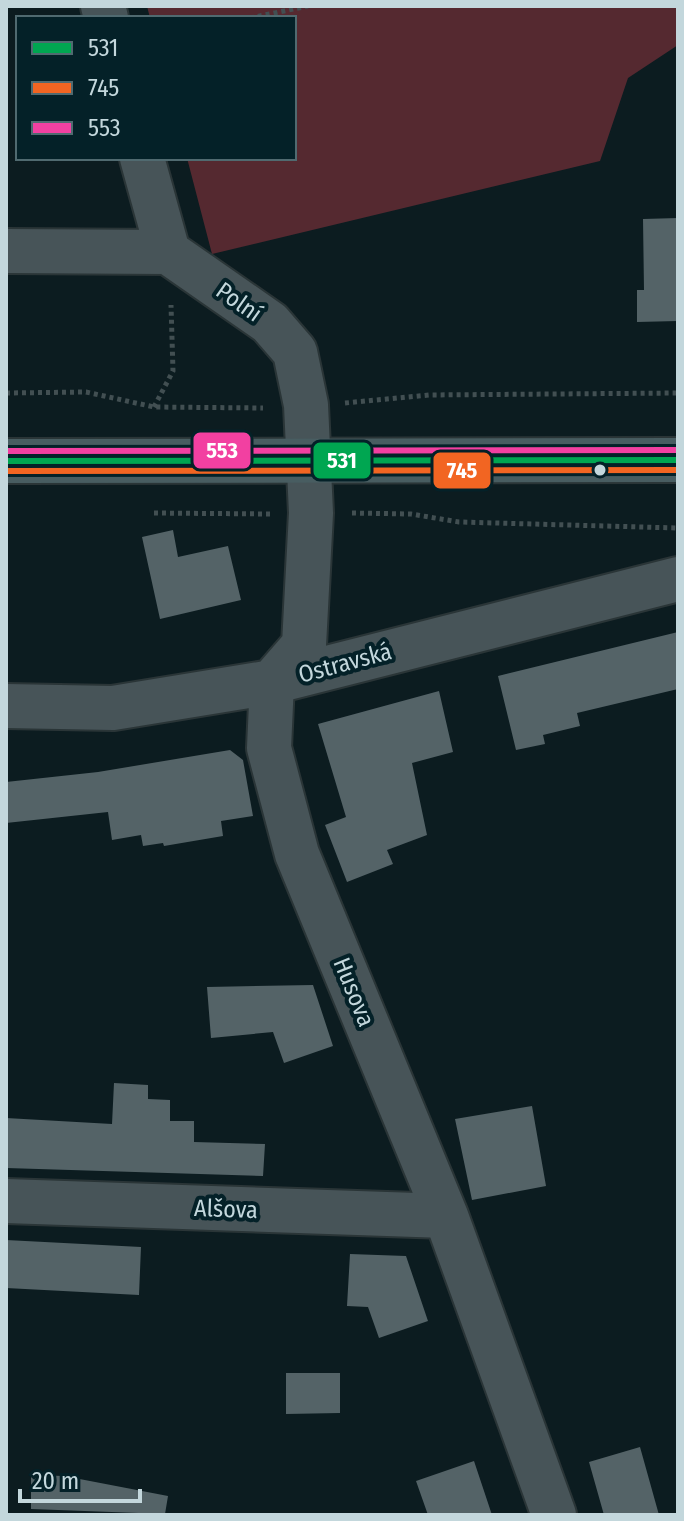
<svg xmlns="http://www.w3.org/2000/svg" width="684" height="1521" viewBox="0 0 684 1521" font-family="'Fira Sans Condensed',sans-serif">
<style>
.green{fill:#552930}
.building{fill:#546367}
.lines{fill:none;stroke-linecap:round;stroke-linejoin:round}
.street-casing{stroke:#2a3537;stroke-width:48}
.primary-casing{stroke:#2a3537;stroke-width:48}
.path{stroke:#424f52;stroke-width:5;stroke-dasharray:4 4;stroke-linecap:butt}
.street{stroke:#475458;stroke-width:44}
.primary{stroke:#485d61;stroke-width:44}
.bus-1-casing{stroke:#042128;stroke-width:12}
.bus-2-casing{stroke:#042128;stroke-width:12}
.bus-3-casing{stroke:#042128;stroke-width:12}
.bus-1{stroke:#00a651;stroke-width:6}
.bus-2{stroke:#f26522;stroke-width:6}
.bus-3{stroke:#f240a1;stroke-width:6}
.bus-dot{fill:#c3d7dc;stroke:#042128;stroke-width:3}
.labels{text-anchor:middle;stroke-width:8;stroke-linejoin:round;paint-order:stroke}
.street-label{font-size:24px;fill:#c3d7dc;stroke:#042128}
.line-badge{stroke:#042128;stroke-width:3}
.badge-label{font-size:22px;text-anchor:middle;font-weight:bold;fill:#fff}
</style>
<rect width="100%" height="100%" fill="#0c1c20"/>
<path class="green" d="M147,6h531v39l-50,33 -28,83 -388,93 -25,-96h107v-140h-144z"/>
<path class="building" d="M678,218v103l-41,1v-32h7l-1,-71z
M173,530l5,27 50,-11 13,54 -81,19 -18,-82z
M678,632v57l-101,24 3,13 -37,9 2,9 -29,6 -18,-74z
M439,691l14,61 -41,11 15,72 -40,15 6,14 -46,18 -22,-57 21,-8 -28,-93z
M230,750l13,10 10,56 -32,5 2,15 -59,10 -1,-3 -20,3 -2,-11 -29,5 -4,-28 -102,11v-41l92,-10z
M313,985l20,61 -49,17 -11,-31 -62,6 -4,-51z
M114,1083l34,2v14l22,1v21h24v21l71,2 -2,32 -257,-8v-50l106,6z
M532,1106l14,80 -74,14 -17,-81z
M6,1240l135,7 -2,48 -133,-7z
M350,1254l56,2 22,65 -49,17 -11,-31 -21,-1z
M286,1373h54v40l-54,1z
M640,1447l19,68h-55l-15,-53z
M474,1461l18,54h-64l-12,-34z
M31,1475l33,1 104,20 -3,18 -134,-5z"/>
<g class="lines">
<g class="street-casing">
<path id="street" d="M103,6l3,12
M142,158l26,94 102,71 25,29 11,53 5,108 -7,132 -32,37 -3,66 28,106 149,362 108,299
M6,251l162,1
M6,706l107,2 159,-26 406,-103
M6,1201l440,15"/>
</g>
<g class="primary-casing">
<path id="primary" d="M6,461l672,-1"/>
</g>
<path class="path" d="M250,18l58,-12
M6,393l80,-1 68,15 109,1
M345,403l84,-8 249,-2
M154,407l19,-36 -2,-66
M154,513l116,1
M352,513l59,1 48,8 219,6"/>
<use href="#street" class="street"/>
<use href="#primary" class="primary"/>
<g class="bus-1-casing">
<path id="bus-1" d="M6,461l672,-1"/>
</g>
<g class="bus-2-casing">
<path id="bus-2" d="M6,471l672,-1"/>
</g>
<g class="bus-3-casing">
<path id="bus-3" d="M6,451l672,-1"/>
</g>
<use href="#bus-1" class="bus-1"/>
<use href="#bus-2" class="bus-2"/>
<use href="#bus-3" class="bus-3"/>
</g>
<circle class="bus-dot" cx="600" cy="470" r="7"/>
<g class="labels">
<g class="street-label">
<text transform="translate(239 302) rotate(35)" y="8">Polní</text>
<text transform="translate(345 663) rotate(-15)" y="8">Ostravská</text>
<text transform="translate(354 992) rotate(68)" y="8">Husova</text>
<text transform="translate(226 1209) rotate(2)" y="8">Alšova</text>
</g>
</g>
<g class="line-badge">
<rect x="192" y="431" width="60" height="39" rx="8" fill="#f240a1"/>
<rect x="312" y="441" width="60" height="39" rx="8" fill="#00a651"/>
<rect x="432" y="451" width="60" height="39" rx="8" fill="#f26522"/>
</g>
<g class="badge-label">
<text x="222" y="458">553</text>
<text x="342" y="468">531</text>
<text x="462" y="478">745</text>
</g>
<rect width="684" height="1521" fill="none" stroke="#c3d7dc" stroke-width="16"/>
<rect x="16" y="16" width="280" height="144" fill="#042128" stroke="#506a70" stroke-width="2"/>
<rect x="32" y="42" width="40" height="12" fill="#00a651" stroke="#506a70" stroke-width="2"/>
<text x="88" y="56" font-size="24" fill="#c3d7dc">531</text>
<rect x="32" y="82" width="40" height="12" fill="#f26522" stroke="#506a70" stroke-width="2"/>
<text x="88" y="96" font-size="24" fill="#c3d7dc">745</text>
<rect x="32" y="122" width="40" height="12" fill="#f240a1" stroke="#506a70" stroke-width="2"/>
<text x="88" y="136" font-size="24" fill="#c3d7dc">553</text>
<path d="M20 1489v12h120v-12" fill="none" stroke="#c3d7dc" stroke-width="4"/>
<text x="32" y="1489" font-size="24" fill="#c3d7dc" stroke="#042128" stroke-width="6" paint-order="stroke">20 m</text>
</svg>
